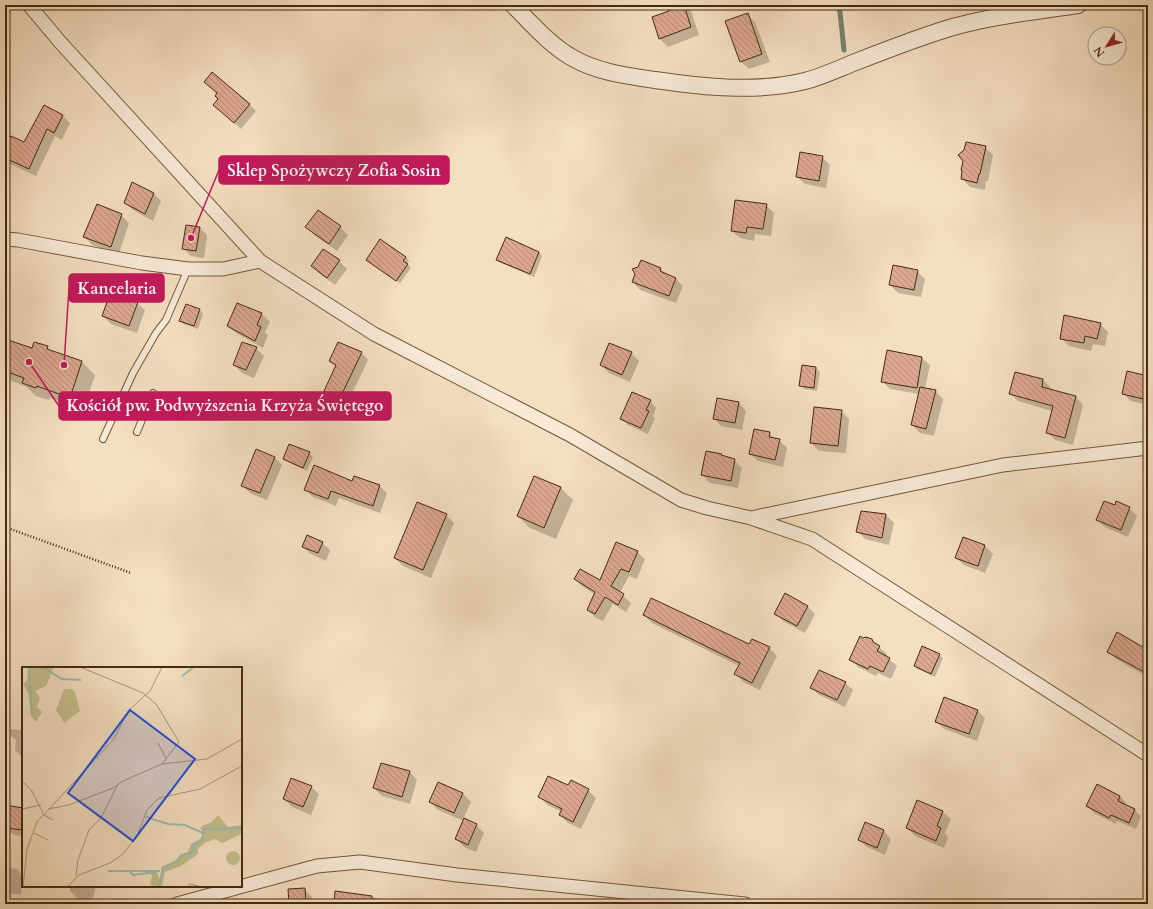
<svg xmlns="http://www.w3.org/2000/svg" width="1153" height="909" viewBox="0 0 1153 909" font-family="Cardo,serif">
<style>
.shadow{fill:#0003}
.lines{fill:none;stroke-linecap:round;stroke-linejoin:round}
.stream{stroke:#788271;stroke-width:5}
.building{fill:url(#building-back-hatch);stroke:#432b0d}
.service-casing{stroke:#70583a;stroke-width:8}
.minor-casing{stroke:#70583a;stroke-width:15}
.tertiary-casing{stroke:#70583a;stroke-width:18}
.path{stroke:#432b0d;stroke-width:2.5;stroke-dasharray:1 2;stroke-linecap:butt}
.service{stroke:#f8ead7;stroke-width:6}
.minor{stroke:#f8ead7;stroke-width:13}
.tertiary{stroke:#f8ead7;stroke-width:16}
.inset-river{fill:none;stroke:#9cbcb3;stroke-width:2}
.inset-road{fill:none;stroke:#ae9779;stroke-width:1}
.view{fill:#1d4ed8;fill-opacity:0.15;stroke:#1d4ed8;stroke-width:2}
.inset-edge{fill:none;stroke:#432b0d;stroke-width:2}
.leader{fill:none;stroke:#c2185b;stroke-width:1.5}
.callout-dot{fill:#c2185b;stroke:#f8ead7;stroke-width:1.5}
.callout{fill:#c2185b;stroke:#c2185b;stroke-width:1.5}
.callout-label{font-size:16px;text-anchor:middle;font-weight:bold;fill:#fff}
</style>
<defs>
<pattern id="building-back-hatch" width="6" height="6" patternUnits="userSpaceOnUse"><rect width="6" height="6" fill="#dda890"/><path d="M-1 5l2 2M0 0l6 6M5-1l2 2" fill="none" stroke="#b58974"/></pattern>
</defs>
<rect width="100%" height="100%" fill="#f5dfc1"/>
<filter id="stains"><feTurbulence type="fractalNoise" baseFrequency=".005" numOctaves="4"/><feColorMatrix values="0 0 0 0 .2 0 0 0 0 .09 0 0 0 0 .02 0 0 0 .5 -.17"/></filter>
<radialGradient id="worn" r=".72"><stop offset=".6" stop-color="#630" stop-opacity="0"/><stop offset="1" stop-color="#630" stop-opacity=".3"/></radialGradient>
<path class="shadow" d="M678,5h6l7,6 8,24 -31,12 -8,-8 -7,-22 17,-6z
M747,14l8,8 15,40 -21,7 -8,-7z
M249,104l7,7 -15,18 -19,-17z
M63,116l7,7 -8,17 -7,-4 -19,40 -26,-12 -5,-5v-8l19,-8z
M985,147l8,8 -5,26h-2l-1,9 -15,-3 -8,-8z
M822,157l8,8 -4,23 -21,-4 -8,-7z
M153,193l8,8 -8,20 -20,-11 -8,-8z
M766,205l8,8 -3,23 -16,-2 -1,7 -14,-3 -8,-7z
M318,211l22,16 8,8 -11,16 -23,-16 -7,-8z
M121,215l8,8 -10,31 -27,-9 -7,-8z
M200,228l7,7 -3,23 -13,-2 -8,-8z
M539,252l3,4 -8,21 -33,-14 -4,-4z
M406,257l3,4 -2,3 4,4 -11,15 -29,-20z
M339,261l8,8 -12,16 -15,-11 -8,-8z
M660,269l7,6 9,4 7,7 -7,17 -36,-13 -7,-8 3,-8z
M917,271l8,8 -4,18 -23,-4 -8,-8z
M137,303l8,7 -8,23 -26,-9 -8,-8z
M237,304l25,10 8,8 -5,10 3,3 -5,13 -27,-15 -8,-7z
M200,310l3,4 -5,15 -14,-5 -3,-3z
M1100,324l8,8 -3,14 -12,-2 -2,7 -22,-5 -8,-8z
M5,343l28,7 14,-3 4,4 31,11 13,13 -12,36 -33,-13 -1,2 -13,-4 -9,-9 -18,-7 -4,-4z
M339,343l23,10 6,7 -21,44 -15,-7 -7,-6 11,-24 -6,-6z
M256,348l8,8 -10,22 -12,-5 -8,-8z
M631,353l8,8 -9,21 -21,-9 -8,-8z
M922,358l8,7 -5,24 10,2 8,8 -9,37 -14,-3 -8,-8 7,-31 -29,-5 -8,-8z
M803,366l13,2 4,4 -3,19 -13,-2 -4,-4z
M1016,373l27,7 8,8 -1,2 26,7 7,8 -10,40 -18,-5 -8,-8 5,-21 -34,-10 -8,-8z
M1148,377v28l-17,-4 -8,-8z
M650,401l6,7 -3,8 2,2 -7,16 -20,-9 -7,-6z
M739,403l7,8 -4,19 -21,-4 -7,-8z
M841,411l8,8 -3,34 -27,-2 -8,-8z
M769,433l6,6 4,1 8,8 -4,19 -25,-6 -8,-7z
M309,453l4,4 -6,14 -19,-9 -4,-3z
M721,455l2,2 11,3 8,8 -4,20 -28,-5 -8,-8z
M274,457l8,8 -15,35 -17,-7 -8,-8z
M534,477l27,11 12,12 -17,39 -26,-11 -12,-12z
M353,482l26,4 8,7 -7,20 -41,-15 -3,8 -23,-9 -8,-8z
M1115,506l14,2 8,8 -9,21 -23,-10 -8,-7z
M862,512l24,3 8,8 -5,22 -24,-6 -8,-8z
M446,515l8,8 -23,55 -28,-12 -8,-8z
M964,538l21,8 8,8 -8,19 -21,-8 -8,-7z
M322,543l8,7 -4,11 -15,-7 -8,-7z
M637,552l8,7 -8,20 -8,-3 -9,17 11,10 -5,9 -13,-8 -10,17 -7,-3 -8,-8 7,-16 -12,-7 -8,-8 26,3z
M807,606l8,8 -10,19 -22,-12 -7,-7z
M644,615l106,30 19,3 8,8 -17,34 -17,-8 -7,-8 3,-8 -87,-43z
M871,640l16,14 -1,3 11,9 -6,13 -13,-6 -2,3 -18,-9 -8,-8z
M1148,649v28l-32,-18 -8,-8 39,-1z
M939,655l4,3 -8,19 -17,-8 -3,-3z
M845,683l8,7 -8,17 -26,-12 -7,-7z
M978,711l7,7 -8,23 -33,-12 -8,-8z
M5,729l18,1v28l-8,-8 1,-10 -11,-9z
M410,772l7,8 -7,24 -28,-8 -8,-8z
M439,783l24,11 8,8 -8,17 13,6 8,8 -8,19 -12,-5 -8,-8 8,-18 -26,-11 -8,-8z
M311,787l8,7 -8,21 -19,-8 -8,-8z
M569,787l19,3 8,8 -15,31 -13,-6 -8,-8 2,-3 -15,-7 -7,-8z
M1120,796l6,7 -1,2 9,5 7,6 -5,13 -19,-8 -1,3 -22,-11 -7,-7z
M23,809v27l-9,-1 -8,-7z
M943,812l8,7 -6,14 3,4 -4,11 -29,-12 -8,-8z
M884,831l7,8 -6,16 -18,-8 -8,-7z
M5,867l12,2 6,7 -2,19 -13,-2 -1,9 -2,-1z
M65,886h31l-4,15 -14,-2 -8,-8v-3z
M304,889l8,8 1,7h-23z
M336,892l82,12h-83z"/>
<g class="lines">
<path class="stream" d="M837,5l3,7 4,38"/>
</g>
<path class="building" d="M675,5h9l7,22 -32,12 -7,-22 17,-6 -1,-4z
M748,13l14,41 -22,8 -15,-41z
M212,72l38,32 -16,19 -21,-18 5,-6 -3,-3 2,-3 -13,-11z
M44,105l19,10 -9,18 -7,-4 -18,40 -24,-11v-9l6,-13 13,6z
M966,142l20,4 -6,28h-1l-2,9 -16,-4 1,-8 -1,-1 2,-9 -5,-6 6,-5z
M800,152l23,4 -4,25 -23,-4z
M132,182l22,11 -9,21 -21,-11z
M735,200l32,4 -4,25 -16,-2 -1,6 -15,-2z
M97,204l25,10 -11,33 -28,-10z
M318,210l23,16 -12,18 -24,-17z
M186,225l14,2 -4,24 -14,-2z
M506,237l33,15 -9,22 -34,-14z
M380,239l26,18 -3,4 5,3 -12,17 -30,-21z
M323,249l17,11 -13,18 -16,-12z
M641,260l20,8 -1,3 16,7 -7,18 -37,-14 3,-8 -3,-5 6,-2z
M893,265l25,5 -4,20 -25,-5z
M111,291l27,11 -9,24 -27,-10z
M237,303l25,10 -5,12 4,2 -6,14 -28,-15z
M186,304l14,5 -6,17 -15,-5z
M1064,315l37,8 -4,16 -12,-3 -1,7 -24,-4z
M5,339l27,9 2,-6 14,4 -1,3 35,12 -12,37 -33,-12 -1,2 -14,-5 2,-5 -19,-7z
M242,342l15,5 -11,23 -13,-5z
M338,342l24,10 -22,46 -16,-7 12,-26 -7,-4z
M609,343l23,9 -10,23 -22,-10z
M887,350l35,7 -5,31 -36,-6z
M802,365l14,2 -2,21 -15,-2z
M1127,371l21,5v24l-26,-6z
M1015,372l28,7 -1,8 34,9 -11,42 -19,-5 7,-27 -44,-12z
M920,387l16,3 -10,39 -15,-4z
M632,392l19,8 -5,10 3,1 -8,17 -21,-9z
M717,398l22,4 -4,21 -22,-4z
M814,407l28,3 -4,36 -28,-3z
M754,429l16,3 -1,5 11,2 -5,21 -26,-6z
M289,444l21,8 -7,16 -20,-9z
M256,449l19,8 -15,36 -19,-7z
M706,451l16,3 -1,1 14,4 -4,22 -30,-6z
M314,465l38,16 2,-5 26,9 -7,21 -42,-15 -3,8 -24,-9z
M534,476l27,11 -17,41 -27,-12z
M1104,501l11,4 1,-4 14,6 -9,23 -25,-10z
M417,502l30,12 -24,56 -29,-12z
M861,511l25,3 -4,24 -26,-6z
M307,535l16,7 -5,11 -16,-6z
M963,537l22,8 -7,21 -23,-8z
M616,542l22,9 -9,21 -8,-3 -10,17 13,8 -6,11 -13,-8 -10,17 -8,-4 8,-18 -21,-13 6,-10 20,11z
M785,593l23,13 -11,20 -23,-12z
M651,598l98,46 3,-5 18,8 -18,36 -18,-9 6,-11 -97,-48z
M1117,632l31,18v24l-41,-22z
M860,636l3,2 3,-1 6,2 1,3 7,4 -3,5 13,7 -7,14 -13,-6 -2,3 -19,-9z
M922,646l18,8 -9,20 -17,-8z
M819,670l27,12 -9,18 -27,-12z
M944,697l34,13 -9,24 -34,-12z
M381,763l29,8 -8,26 -29,-9z
M548,776l20,9 3,-5 18,9 -16,33 -14,-7 3,-6 -24,-12z
M291,778l21,8 -9,21 -20,-8z
M438,782l25,11 -9,20 -25,-11z
M1097,784l23,12 -2,5 17,8 -6,14 -18,-8 -2,3 -23,-12z
M917,800l26,11 -6,15 4,2 -5,13 -30,-13z
M5,805l18,3v22l-18,-2z
M464,818l13,6 -9,21 -13,-6z
M865,822l19,8 -7,18 -19,-8z
M305,888l1,16h-17l-1,-15z
M335,891l37,5 -1,8h-37z"/>
<g class="lines">
<g class="service-casing">
<path id="service" d="M137,432l16,-39
M103,439l30,-66 23,-40 10,-13 22,-51"/>
</g>
<g class="minor-casing">
<path id="minor" d="M29,5l31,37 200,219 114,73 196,101 111,65 26,8 44,10 61,21 336,216
M5,239l13,1 124,23 46,6h35l37,-8
M751,518l252,-53 145,-17
M177,904l140,-38 43,-4 97,13 288,29"/>
</g>
<g class="tertiary-casing">
<path id="tertiary" d="M513,5c18,18 36,39 58,52 25,15 56,19 84,23 49,7 101,13 150,1 16,-4 33,-12 48,-18 33,-13 66,-26 100,-36 39,-11 84,-16 125,-22"/>
</g>
<path class="path" d="M5,527l126,46"/>
<use href="#service" class="service"/>
<use href="#minor" class="minor"/>
<use href="#tertiary" class="tertiary"/>
</g>
<g transform="translate(22 667)">
<rect width="220" height="220" fill="#f5dfc1"/>
<path d="M6,0h26l-8,19 -11,5 5,7 -3,9 5,5 -6,10 -5,-6 -3,-23 -5,-9 4,-4zM42,22h8l3,3 5,19 -16,12 -8,-13zM196,148l10,12 14,-2v9l-20,9 -7,-4 -11,4 -6,6v5l-17,12 -16,6 -3,15 -12,-2 2,-10 -12,-4 16,-1 4,10 2,-12 26,-16 3,-8 8,-4 5,-7 -4,-5 2,-2 10,-4zM204 191a7 7 0 1 1 14 0a7 7 0 1 1-14 0Z" fill="#c4c08d"/>
<path class="inset-river" d="M7,0l3,47M20,0l20,12 19,1M160,9l12,-9M124,150l22,7 17,1 18,8M86,204h52M108,205l3,3 24,-3M137,220l4,-20 14,-5 4,-7 12,-3 1,-8 8,-4 2,-11 38,-1"/>
<path class="inset-road" d="M58,0l63,26 13,11 23,38 -17,22M136,76l8,15M0,114l10,10 11,22M0,142l19,-4M26,142l21,-4 44,-17 10,-7 39,-17 45,-5 35,-20M20,147l11,6M12,166l14,7M54,209l2,-16 11,-30 12,-12 16,-32M1,220l4,-38 10,-27 77,-83 14,-28 22,-20 12,-24M45,220l12,-12 31,-12 12,-8 15,-19 10,-26 12,-12 41,-9 42,-23M165,220l3,-3 12,3"/>
<path class="view" d="M108,43l65,49 -62,82 -65,-48z"/>
<rect width="220" height="220" class="inset-edge"/>
</g>
<path class="leader" d="M191 238L219 170M64 365L69 288M29 362L59 406"/>
<g class="callout-dot">
<circle cx="191" cy="238" r="4"/>
<circle cx="64" cy="365" r="4"/>
<circle cx="29" cy="362" r="4"/>
</g>
<g class="callout">
<rect x="219" y="156" width="230" height="28" rx="4"/>
<rect x="69" y="274" width="95" height="28" rx="4"/>
<rect x="59" y="392" width="332" height="28" rx="4"/>
</g>
<g class="callout-label">
<text x="334" y="176">Sklep Spożywczy Zofia Sosin</text>
<text x="117" y="294">Kancelaria</text>
<text x="225" y="411">Kościół pw. Podwyższenia Krzyża Świętego</text>
</g>
<rect width="1153" height="909" fill="none" stroke="#f5dfc1" stroke-width="20"/>
<rect x="6" y="6" width="1141" height="897" fill="none" stroke="#432b0d" stroke-width="2"/>
<rect x="10" y="10" width="1133" height="889" fill="none" stroke="#432b0d"/>
<g transform="translate(1107 46) rotate(233)"><circle r="19" fill="#f8ead7" stroke="#b09e86"/>
<path d="M0-3L7 15L0 10L-7 15Z" fill="#8f2418"/>
<text y="-6" font-size="11" font-weight="bold" text-anchor="middle" fill="#432b0d">N</text>
</g>
<rect width="100%" height="100%" filter="url(#stains)"/>
<rect width="100%" height="100%" fill="url(#worn)"/>
</svg>
